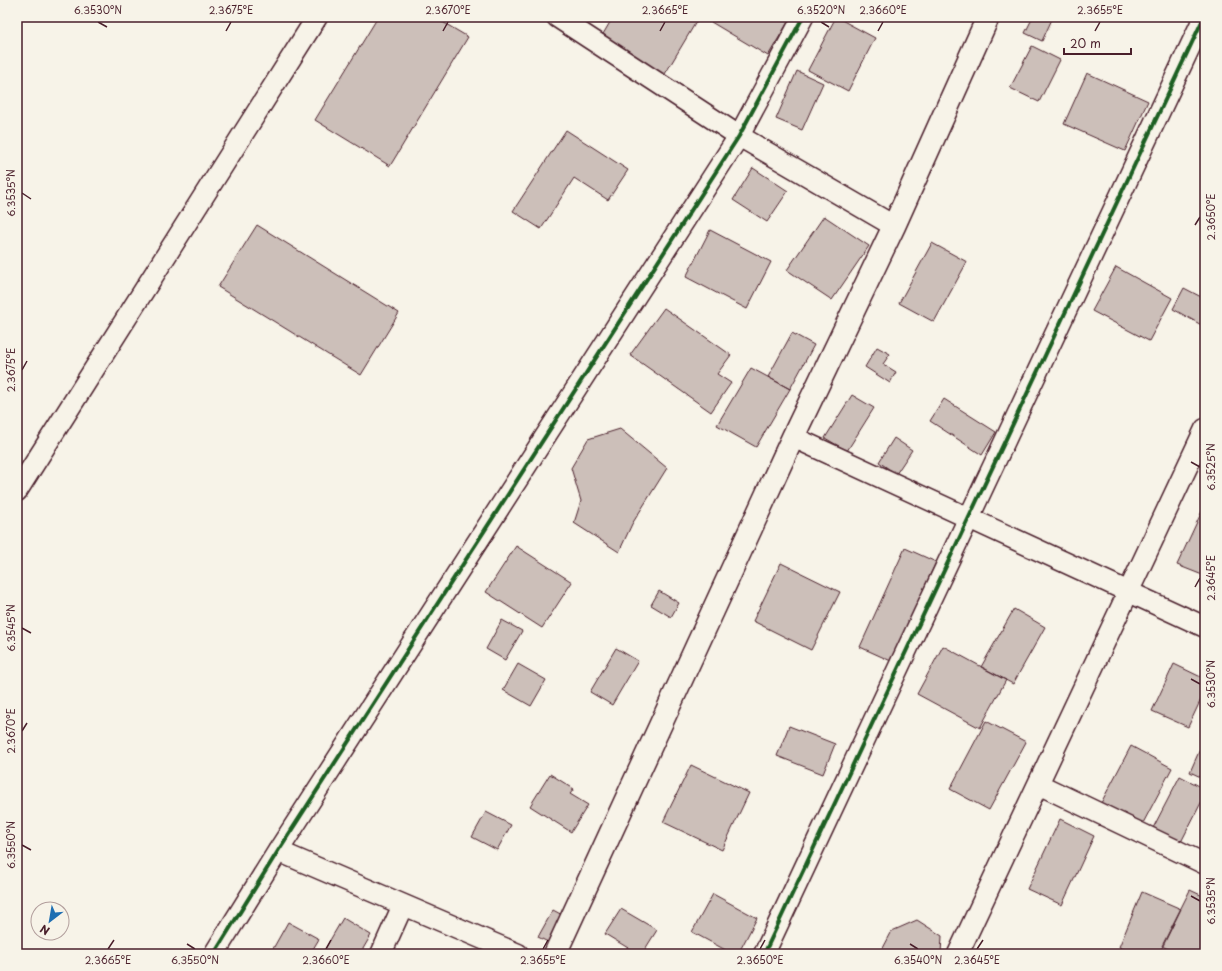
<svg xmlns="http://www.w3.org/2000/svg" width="1222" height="971" viewBox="0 0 1222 971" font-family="'Playpen Sans',sans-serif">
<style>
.building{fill:#ccbfb9;stroke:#4a1f2b}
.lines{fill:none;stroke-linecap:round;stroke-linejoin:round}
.minor-casing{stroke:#4a1f2b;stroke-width:23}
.secondary-casing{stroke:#4a1f2b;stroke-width:25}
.minor{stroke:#f7f3e8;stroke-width:20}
.secondary{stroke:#f7f3e8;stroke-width:22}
.cycleway-casing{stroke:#f7f3e8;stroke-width:6}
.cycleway{stroke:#1b5e20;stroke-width:4}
.ticks{fill:none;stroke:#4a1f2b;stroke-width:1.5}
.neatline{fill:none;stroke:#4a1f2b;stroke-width:1.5}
.ticks-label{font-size:10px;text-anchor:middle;fill:#4a1f2b}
</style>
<rect width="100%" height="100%" fill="#f7f3e8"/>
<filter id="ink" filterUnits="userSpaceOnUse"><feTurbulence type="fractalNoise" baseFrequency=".025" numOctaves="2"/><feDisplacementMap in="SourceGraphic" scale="8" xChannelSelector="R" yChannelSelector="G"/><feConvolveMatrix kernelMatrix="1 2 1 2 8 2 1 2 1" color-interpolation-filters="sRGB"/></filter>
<g filter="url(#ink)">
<path class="building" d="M378,17h56l34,20 -78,129 -75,-46z
M613,17h86l-37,62 -63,-38z
M707,17h84l-23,39 -62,-37z
M836,17l39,21 -27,53 -40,-21z
M1033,17h20l-11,24 -17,-8z
M1032,46l28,14 -21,42 -29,-14z
M797,71l26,12 -21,47 -26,-11z
M1087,73l61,28 -23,50 -61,-27z
M566,130l62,40 -20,30 -34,-22 -33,51 -28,-18z
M753,168l35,23 -21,31 -34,-22z
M824,216l45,30 -37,54 -45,-30z
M257,225l142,88 -38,62 -143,-88z
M710,230l61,32 -24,47 -61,-32z
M932,243l35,19 -33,60 -35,-19z
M1116,267l56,31 -23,43 -57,-30z
M1184,288l21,11v28l-32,-18z
M664,308l67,47 -14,19 14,9 -20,29 -81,-57z
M792,333l22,12 -24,44 -22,-12z
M877,347l13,7 -7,10 13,8 -6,11 -25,-16z
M751,368l39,21 -34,58 -39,-22z
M852,395l22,13 -27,43 -22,-13z
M944,399l52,33 -14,23 -52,-34z
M620,429l47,39 -35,56 -13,28 -45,-29 7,-22 -10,-33 17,-29z
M894,438l18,12 -16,24 -17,-12z
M1203,509l2,3v64l-28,-11z
M516,546l56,36 -30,46 -56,-36z
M905,548l31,14 -45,99 -31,-14z
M781,563l59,29 -29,58 -58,-29z
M659,591l20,12 -8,14 -20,-12z
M1014,609l31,18 -32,57 -32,-17z
M502,620l20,11 -17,29 -19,-11z
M943,646l63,34 -26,48 -63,-34z
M616,648l22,13 -26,44 -22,-13z
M518,664l28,16 -15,26 -28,-16z
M1174,664l31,15v12l-17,36 -36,-16z
M986,721l40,21 -37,68 -39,-21z
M789,726l46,18 -12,30 -46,-18z
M1205,738v41l-15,-7z
M1131,746l41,22 -30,57 -41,-22z
M691,765l58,28 -27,57 -59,-28z
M550,774l24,15 -4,5 18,11 -17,27 -41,-26z
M1180,776l25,13v6l-25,49 -28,-14z
M486,812l25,13 -14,25 -25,-13z
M1060,819l34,17 -32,69 -35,-16z
M1190,890l15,7 -1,57h-26l-16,-8z
M1142,892l39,17 -22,45h-24l-16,-7z
M713,894l44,24 -19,36h-5l-41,-22z
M621,909l36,21 -15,24h-4l-33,-20z
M553,910l13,7 -16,26 -12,-6z
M343,918l28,17 -11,19h-38z
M917,920l25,16 -1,18h-61l12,-23z
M288,922l31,17 -9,15h-40z"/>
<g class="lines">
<g class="minor-casing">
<path id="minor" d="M557,17l182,119 155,90
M793,437l412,190
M17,491l300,-474
M1038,784l167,80
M278,851l240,103
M214,954l64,-103 461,-715 64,-119
M381,954l22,-49
M764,954l440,-937
M958,954l247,-525"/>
</g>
<g class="secondary-casing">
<path id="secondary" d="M555,954l238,-517 101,-211 94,-209"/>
</g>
<use href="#minor" class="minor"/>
<use href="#secondary" class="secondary"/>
<g class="cycleway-casing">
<path id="cycleway" d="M214,954l64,-103 461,-715 64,-119
M764,954l440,-937"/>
</g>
<use href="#cycleway" class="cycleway"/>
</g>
</g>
<path class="ticks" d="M98,22l9,5M821,22l8,5M226,31l5,-9M443,31l5,-9M660,31l5,-9M878,31l5,-9M1095,31l5,-9M22,193l9,6M1195,225l5,-8M22,370l5,-9M1191,462l9,5M1195,587l5,-9M22,628l9,5M1191,679l9,5M22,731l5,-8M22,845l9,5M1191,896l9,5M187,944l8,5M910,944l8,5M108,949l6,-9M326,949l5,-9M543,949l5,-9M760,949l5,-9M977,949l6,-9"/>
<rect width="1222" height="971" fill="none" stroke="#f7f3e8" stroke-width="44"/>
<g transform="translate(50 921) rotate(211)"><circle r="19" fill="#f7f3e8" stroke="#b29e9c"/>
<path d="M0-3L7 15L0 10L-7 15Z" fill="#1f6fb2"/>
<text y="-6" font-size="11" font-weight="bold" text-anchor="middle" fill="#4a1f2b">N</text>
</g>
<path d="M1064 48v6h67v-6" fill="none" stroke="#4a1f2b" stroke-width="2"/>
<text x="1070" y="48" font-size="12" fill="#4a1f2b" stroke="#f7f3e8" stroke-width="3" paint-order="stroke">20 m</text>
<rect x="22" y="22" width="1178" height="927" class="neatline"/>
<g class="ticks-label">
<text x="98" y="14">6.3530°N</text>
<text x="231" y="14">2.3675°E</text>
<text x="448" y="14">2.3670°E</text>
<text x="665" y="14">2.3665°E</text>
<text x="821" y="14">6.3520°N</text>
<text x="883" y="14">2.3660°E</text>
<text x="1100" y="14">2.3655°E</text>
<text transform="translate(11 193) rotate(-90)" y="4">6.3535°N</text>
<text transform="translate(1211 217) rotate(-90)" y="4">2.3650°E</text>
<text transform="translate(11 370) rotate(-90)" y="4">2.3675°E</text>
<text transform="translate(1211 467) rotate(-90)" y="4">6.3525°N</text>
<text transform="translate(1211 578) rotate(-90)" y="4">2.3645°E</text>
<text transform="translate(11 628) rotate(-90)" y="4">6.3545°N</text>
<text transform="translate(1211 684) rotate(-90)" y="4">6.3530°N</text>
<text transform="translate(11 731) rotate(-90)" y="4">2.3670°E</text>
<text transform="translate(11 845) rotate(-90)" y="4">6.3550°N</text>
<text transform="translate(1211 901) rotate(-90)" y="4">6.3535°N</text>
<text x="108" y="964">2.3665°E</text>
<text x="195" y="964">6.3550°N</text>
<text x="326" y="964">2.3660°E</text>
<text x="543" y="964">2.3655°E</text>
<text x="760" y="964">2.3650°E</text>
<text x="918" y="964">6.3540°N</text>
<text x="977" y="964">2.3645°E</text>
</g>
</svg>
